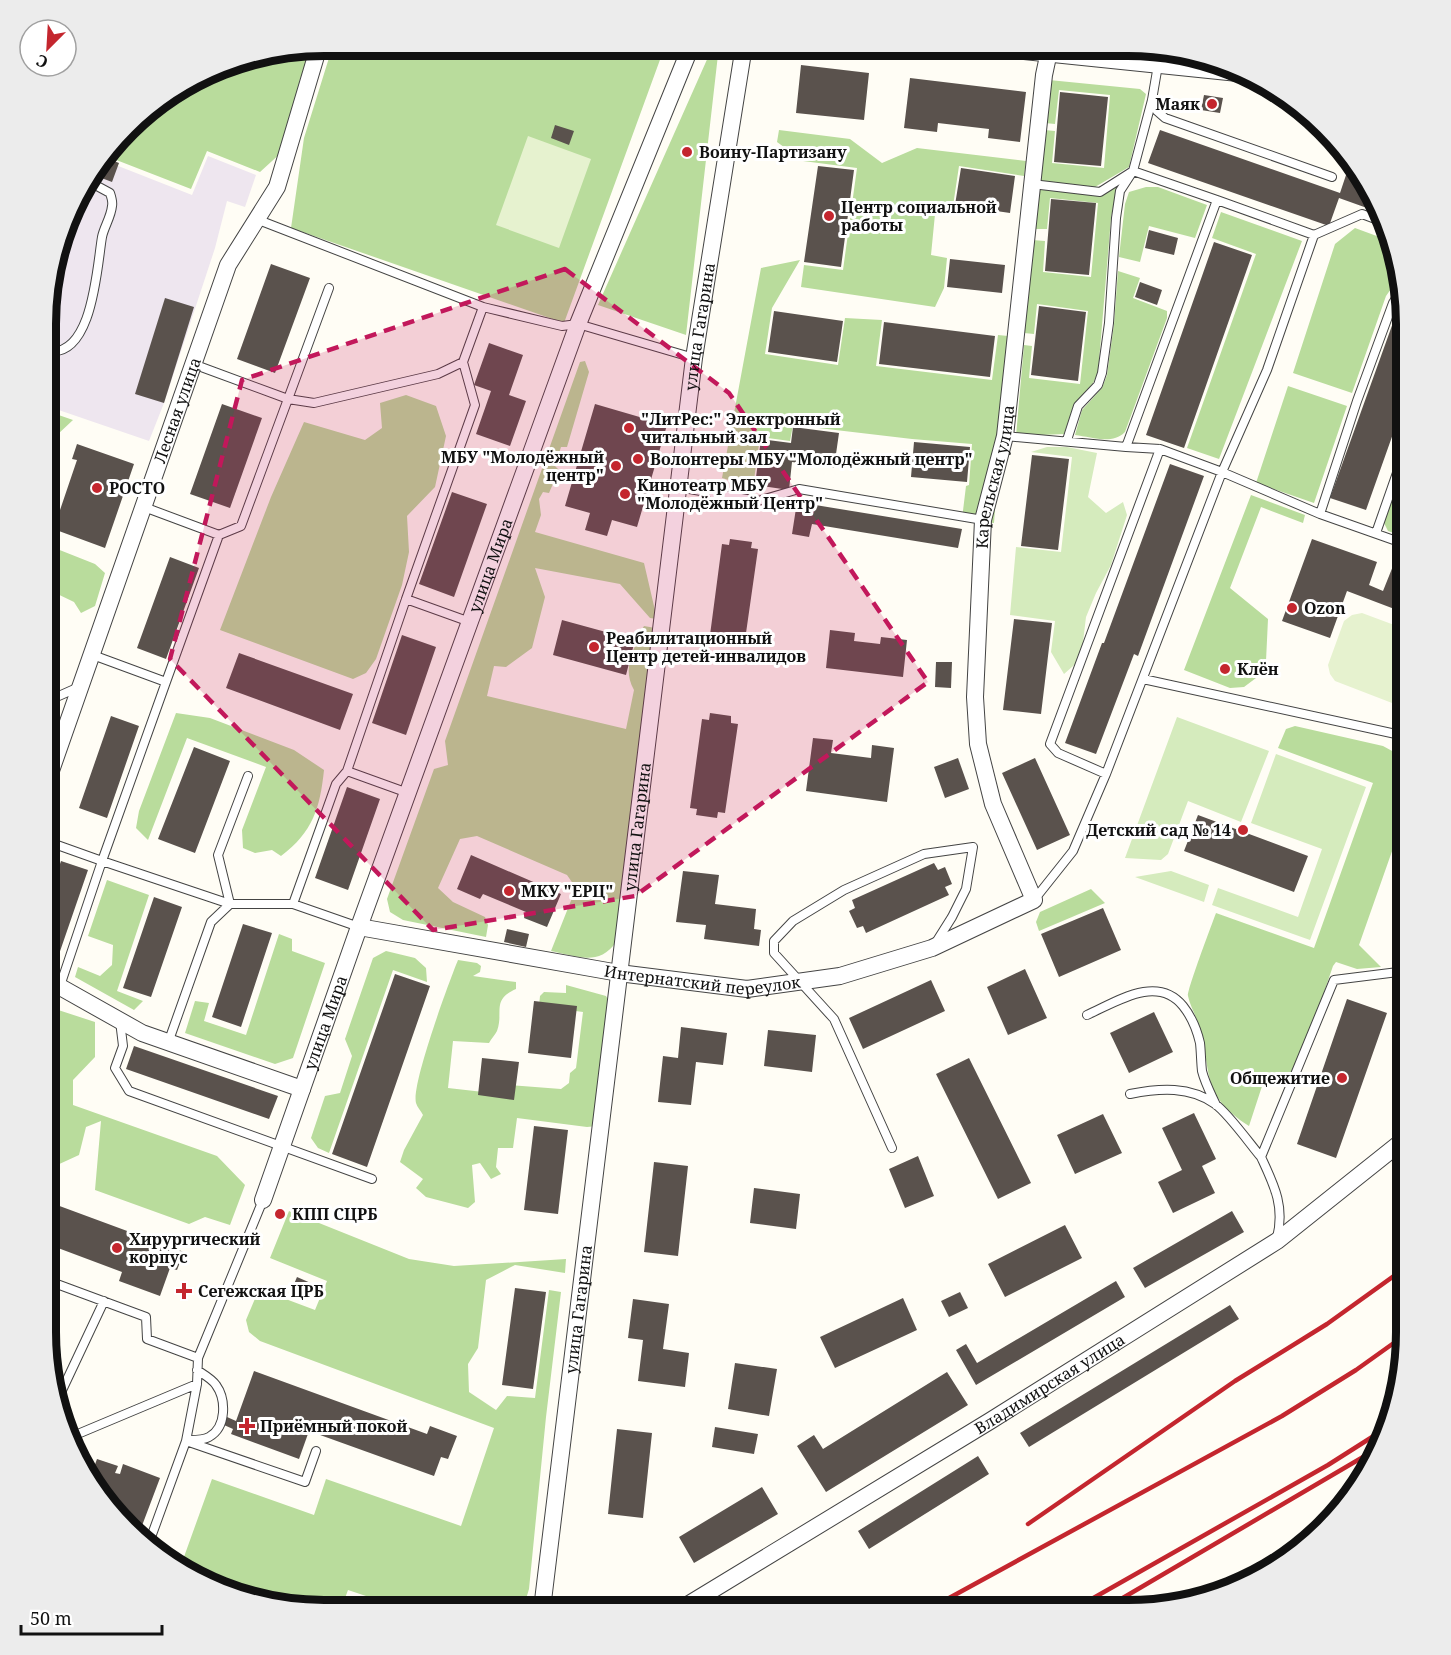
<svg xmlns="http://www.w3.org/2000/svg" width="1451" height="1655" viewBox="0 0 1451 1655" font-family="'Noto Serif',serif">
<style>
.industrial{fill:#eee6ef}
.green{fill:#d5ebbd}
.forest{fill:#b9dc9c}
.pitch{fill:#e6f2cf}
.building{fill:#5a524d}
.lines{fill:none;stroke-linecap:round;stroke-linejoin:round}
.service-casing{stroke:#444;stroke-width:10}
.minor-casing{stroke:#444;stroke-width:18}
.service{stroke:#fff;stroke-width:8}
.minor{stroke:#fff;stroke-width:16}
.rail{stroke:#c4262e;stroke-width:4.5}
.marked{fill:#c2185b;fill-opacity:0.2;stroke:#c2185b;stroke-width:4.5;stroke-dasharray:12 8;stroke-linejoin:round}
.poi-dot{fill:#c4262e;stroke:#fff;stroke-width:2}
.labels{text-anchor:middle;stroke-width:6;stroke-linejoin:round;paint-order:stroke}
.poi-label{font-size:16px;font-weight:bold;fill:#111;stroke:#fff;text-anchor:start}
.street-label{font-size:16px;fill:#111;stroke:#fff}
.rim{fill:none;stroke:#111;stroke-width:8}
</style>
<rect width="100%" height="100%" fill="#fffdf5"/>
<path class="industrial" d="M208,156l48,19 -11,32 -18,-6 -12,47 -51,155 -15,38 -102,-35v-119l35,-102 21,-25 89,35z"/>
<path class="green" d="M1047,447h20l30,6 -9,44 18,16 17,-11 4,13 -16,50 -15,28 -10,24 -5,42 -17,15 -13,-22 4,-31 -45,-6 6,-68 45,5 11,-95 -41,-5z
M1177,717l92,34 -28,71 -53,-21 -20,53 -7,6 -36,-2z
M1276,754l90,33 -56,153 -98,-35 6,-17 80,29 24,-68 -71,-26z
M1171,871l38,14 -5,17 -69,-25z"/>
<path class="forest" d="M333,45l332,1 -101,277 -273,-95 13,-90z
M713,46h6l-33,289 -88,-30z
M312,47v7l-12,25 -17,72 -23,21 -53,-21 -16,38 -85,-33 34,-42 94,-54z
M1049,80l91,9 6,5 -17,73 -34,20 -57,-5 6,-52 11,1 -3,32 52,5 6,-73 -51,-5 -4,34 -10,-1z
M779,130l71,9 32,24 35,-15 109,13 -2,15 -65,-10 -6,40 -17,-2 -5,51 16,3 -3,30 -9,19 -134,-20 3,-22 39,5 14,-102 -54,-7 -26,-19z
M1117,186l-6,32 -13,155 -5,10 -19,22 -10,29 -48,2 8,-91 8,1 -3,32 51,6 8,-73 -51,-7 -3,30 -10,-1 8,-93 13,1 -2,31 48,5 7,-74 -48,-5 -3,31h-13l6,-41 61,7z
M1146,187h12l49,18 -12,33 -46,-12 -9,36 -21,-5 6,-53 4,-12z
M1221,212l81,29 -83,218 -32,-11 69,-194 -44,-16z
M1355,228l38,14 7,34 -14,20 -34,97 -59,-20 42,-129z
M800,260l-28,48 -7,46 73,11 7,-47 37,2 -6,46 116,14 6,-45 10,1 -14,187 -32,-4 4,-33 3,-1 3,-41 -60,-5 -119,-14 -3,16 -30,-4 -7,50 -31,-9 39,-210z
M1118,271l22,7 -7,20 34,13v7l-42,114c-13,13 -33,5 -50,3l7,-25 20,-22 5,-13 7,-51z
M585,361l4,11 -22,75h-6l-6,19 4,4 -10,23 -6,-1 -4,7 2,16 -6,17 109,31 13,56 -7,-1 -30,-34 -85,-16 10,29 -13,51 -26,19 -12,-1 -7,30 139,33 8,-39c-12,-22 -1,-37 7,-59l3,-5 11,2 -39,314c-17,25 -40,14 -65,9l25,-63 -9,-13 -90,-39 -17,3 -22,49 15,14 32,15 3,8 -2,12 -83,-17 -13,-8 -3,-13 47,-130 14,-4 -3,-24 135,-379z
M1288,386l59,20 -33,97 -58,-20z
M406,395l30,11 10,30 -11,51 -28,29 2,36 -7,33 -26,74 -10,14 -13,6 -133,-49 51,-133 33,-75 61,18 17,-12 -2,-25z
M47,411l26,9 -16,15 -10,22z
M1405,461v76l-17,-6 -4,-8z
M1251,495l54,20 -2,8 -42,-16 -31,81 38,31 -2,42 -10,17 -12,9 -14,1 -46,-18z
M47,545l48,19 10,9 -10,33 -14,7 -7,-11 -27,-13z
M176,713l34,5 84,32 30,20c-4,38 -11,62 -43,86l-9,-6 -17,3 -12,-5 -1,-18 24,-63 -79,-29 -39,102 -12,-12 3,-17z
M1295,726l88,20 22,12v81l-8,-2 -38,108 22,22 -24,2 -21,-7 -3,4 -42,123 -27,-9 -15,46c-49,-32 -36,-51 -50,-99 -2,-10 -9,-21 -11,-31 -1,-6 24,-72 28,-83l98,35 59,-165 -95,-35 8,-19z
M107,880l42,15 -32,96 26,10 -9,9 -59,-33 3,-10 22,9 12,-11 1,-20 -25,-9z
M1091,889l14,14 -66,28 -3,-9 4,-10z
M279,934l13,5v12l33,12 -32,95 -18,6 -90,-31 10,-32 14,2 -5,18 42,14z
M386,951l29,7 11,10 1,14 -34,-12 -64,183 -11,-5 -7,-10 14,-42 15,-3 12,-37 -7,-17 28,-81z
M458,960l19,3 4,3 -1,6 -7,4 43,6v7c-25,11 -12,23 -19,42 -2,4 -6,8 -8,12l-36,-2 -5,47 53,6 8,-9 52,4 8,-6 1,-10 6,-5 7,-56 -44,-6 1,-10 4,-4 22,1v-8l40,11 5,9 -14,121 -10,1 -70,-9 -4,30h-15l-2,19 5,7 -10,5 -11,-16 -8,2 3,37 -7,6 -42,-11 -10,-9 7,-9 -23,-17 4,-12 19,-35c-2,-4 -6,-8 -7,-12 -5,-18 33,-121 42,-143z
M46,1006l49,16v35l-22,23v25l144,51 28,29 -15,40 -25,-8 -16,7 -94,-34 6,-69 -15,6 -7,28 -24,11 -9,-3z
M289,1211l120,48 45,7 112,-7 -1,14 -50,-8 -29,15 -8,68 -10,16 1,28 27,18 11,-14 28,2 14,-108 12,2 -15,125 -17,172 -6,20h-118l-57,-19 -7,19h-35l-121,-36 -5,-5 32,-89 102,36 12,-36 135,47 33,-98 -234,-87 -11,-9 -3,-12 13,-31 56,21 12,-29 -57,-23z"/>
<path class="pitch" d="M528,136l63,23 -32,89 -63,-23z
M1362,613l43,16v79l-70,-27 -5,-7 -2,-9 16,-44 8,-6z"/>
<path class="building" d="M801,65l68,8 -5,47 -68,-7z
M910,78l116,14 -6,50 -32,-4 1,-9 -51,-6 -1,9 -33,-4z
M1060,92l48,5 -7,69 -47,-4z
M1204,95l19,3 -3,15 -19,-3z
M555,125l19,6 -5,14 -18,-7z
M1160,130l180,63 10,-30 5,2 4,4 22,44 -42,-15 -10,28 -181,-63z
M104,157l15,6 -7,19 -21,-8z
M818,166l36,4 -13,97 -37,-5z
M961,168l54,8 -5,37 -55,-8z
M1051,199l45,4 -7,72 -44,-4z
M1149,230l29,8 -4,17 -29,-7z
M1214,242l38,13 -68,193 -38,-13z
M950,259l55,6 -3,28 -55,-6z
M271,264l39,14 -35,95 -38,-14z
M1140,282l22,8 -5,15 -22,-8z
M165,298l29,9 -30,96 -29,-9z
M1039,306l47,6 -8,69 -47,-6z
M1399,306l6,2v92l-39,110 -36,-12z
M774,311l69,10 -6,41 -69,-10z
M884,322l111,14 -5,41 -111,-13z
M489,343l34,12 -14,40 17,6 -16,45 -34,-12 15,-43 -17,-6z
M222,404l40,14 -32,90 -40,-14z
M595,404l72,21 -30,102 -25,-7 -5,16 -22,-6 5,-17 -25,-7z
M793,427l46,6 -5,35 -42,-6 -3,28 -34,-5 6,-46 30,4z
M914,442l56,5 -3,35 -56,-5z
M77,444l57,20 -29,84 -57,-21 6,-16 5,2 18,-53 -5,-1z
M1032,455l37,4 -11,91 -37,-4z
M1170,464l34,12 -66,180 -4,-2 -38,100 -31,-11 37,-100h2z
M452,492l35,12 -33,93 -35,-13z
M797,502l165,27 -4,19 -146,-24 -3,13 -17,-3z
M730,539l22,3 -1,6 7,1 -13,91 -7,-1 -1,4 -22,-3 1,-4 -6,-1 12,-91 7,1z
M1312,539l65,23 -8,23 14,6 10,-25 12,5v42l-58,-22 -17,47 -48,-17z
M170,557l29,11 -33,91 -29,-11z
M47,608l10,4 -10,24z
M1014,619l38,4 -11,91 -38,-4z
M562,620l73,20 -9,35 -73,-20z
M830,630l25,3 -1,8 26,3 1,-7 26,3 -4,37 -77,-9z
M402,635l34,12 -30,88 -34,-12z
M239,653l114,41 -13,36 -114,-42z
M936,662h16l-1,26 -16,-1z
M710,713l21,3v7l7,1 -13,89 -7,-1 -1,6 -21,-3 1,-6 -7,-1 12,-89 7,1z
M111,716l28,10 -32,92 -28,-10z
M813,738l20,2 -2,13 40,5 1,-13 22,3 -7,54 -81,-11z
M194,747l36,14 -35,92 -37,-14z
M958,758l11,31 -24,9 -11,-31z
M1035,758l35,77 -33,15 -35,-77z
M347,787l33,12 -32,91 -33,-12z
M1198,815l110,41 -14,36 -110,-41z
M471,855l90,39 -14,33 -23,-9 2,-6 -43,-18 -3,5 -23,-10z
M61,861l27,9 -31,90 -11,-4v-51z
M934,863l4,7 7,-3 7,17 -7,3 4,8 -83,38 -3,-7 -6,2 -8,-17 6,-3 -3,-8z
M683,871l36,4 -4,29 41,5 -2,20 7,1 -2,16 -55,-7 2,-14 -30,-3z
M154,897l28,10 -31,90 -28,-9z
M1103,908l18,42 -62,27 -18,-43z
M243,924l29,9 -31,94 -29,-10z
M507,929l22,5 -3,13 -22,-5z
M1025,969l22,49 -39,17 -21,-48z
M395,974l35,12 -63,181 -35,-13z
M931,980l14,31 -82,38 -14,-31z
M1347,999l40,14 -51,145 -39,-14z
M534,1001l43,5 -6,52 -43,-5z
M1154,1012l19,40 -44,21 -19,-40z
M681,1027l46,6 -4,32 -27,-3 -5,43 -33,-3 5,-46 15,2z
M768,1030l48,5 -4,37 -48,-6z
M134,1046l144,50 -9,23 -143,-50z
M482,1058l37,4 -5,38 -36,-5z
M969,1058l62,125 -33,16 -62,-125z
M1194,1113l22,46 -14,7 13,27 -42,20 -15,-31 24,-12 -20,-42z
M1103,1114l19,39 -47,21 -18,-39z
M534,1126l34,4 -10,84 -34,-4z
M918,1156l16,40 -29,12 -16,-39z
M654,1162l34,4 -10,90 -34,-4z
M754,1188l46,6 -4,35 -46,-6z
M46,1201l138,51 -7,18 -7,-2 -10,28 -41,-15 3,-9 -72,-27 -4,12z
M1232,1211l12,21 -99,56 -12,-20z
M1065,1225l17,33 -77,39 -17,-33z
M297,1277l16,7 -6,14 -16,-7z
M1116,1281l9,16 -149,88 -20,-35 10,-6 11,19z
M515,1288l31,4 -13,97 -31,-4z
M960,1292l8,16 -19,9 -8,-16z
M903,1298l14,32 -82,38 -15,-31z
M633,1299l36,5 -6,45 26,4 -4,34 -47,-6 5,-41 -15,-2z
M1230,1305l9,14 -210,128 -9,-14z
M735,1363l42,6 -8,47 -41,-7z
M254,1371l173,63 3,-8 27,10 -9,23 -7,-2 -7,19 -125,-45 -10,28 -68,-25 2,-5 -9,-4 3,-8 9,4z
M947,1372l21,33 -142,87 -29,-46 17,-11 9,14z
M715,1427l43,7 -4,20 -42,-7z
M617,1429l35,4 -9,85 -35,-4z
M978,1456l11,18 -120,75 -11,-18z
M97,1459l21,7 -3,7 5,1 3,-10 37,14 -20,53 -48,-45 -3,-5z
M762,1487l16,27 -84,49 -15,-26z"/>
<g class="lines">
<g class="service-casing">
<path id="service" d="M1132,63l1,-16
M1152,100l5,11 8,7 167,59
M1217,200l97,35
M256,219l227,88 79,19 16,-2 116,34
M329,288l-41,111 26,4 124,-29 25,-12
M47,351c46,8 50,-85 55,-114 2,-10 9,-20 10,-31 1,-4 -1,-10 -2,-13l-24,-13
M193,364l95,35 -47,127 -22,9
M1005,436l121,11 91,-247 -84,-29 -33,21 -68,-8
M1067,440l11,-34 20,-21 4,-12 7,-50 7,-105 4,-27 13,-20 19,-71 6,-35
M1160,449l62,23 98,42 37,-113 36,-98 9,-14
M678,487l80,14 41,-12 184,31
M144,507l75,28 -53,147
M1320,514l85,30
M1376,533l29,-83
M406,599l-59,172 61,22
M470,622l-64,-23 69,-194 -12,-43 20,-55
M90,654l76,28 -64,179 128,43
M1143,679l262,57
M47,713l5,-14 27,-12
M347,771l-11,13 -43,120 66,23
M1106,774l-48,-21 -8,-9 110,-295 -34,-2
M46,841l56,20 -42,125
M1034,900l39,-49 33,-77 116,-302 45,-102 47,-135 48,-21 24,9
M230,904l-12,-49 30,-79
M1398,972l7,6
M1087,1015c29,-13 70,-41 96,-9 8,10 14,24 17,37 1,9 1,19 2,28 3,12 9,23 14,34
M120,1021l3,25 -8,22 14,23 243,88
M168,1043l43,-121 19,-18h63
M1130,1094c30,-6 60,-8 85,10 13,9 35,40 46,53
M892,1148l-58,-129 -60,-66v-12l19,-20 51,-31 80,-36 49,-7 -7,42 -14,28 -17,27
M1277,1238c8,-32 -3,-53 -16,-81l73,-177 64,-8 7,-21
M46,1280l100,37 1,22 51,19
M56,1403l48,-102
M190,1440c6,0 14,0 19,-3 18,-10 17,-38 7,-52 -4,-6 -13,-11 -19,-15
M186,1441l119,41 11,-31
M70,1442l3,-6 124,-52
M150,1540l36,-99 11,-57 1,-26 65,-158"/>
</g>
<g class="minor-casing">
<g id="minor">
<path d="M986,47l252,26"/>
<path id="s1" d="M47,782l181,-517 49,-78 42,-141"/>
<path id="s2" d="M359,927l260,46 128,16 93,-13 92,-28 102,-48 -41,-96 -15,-60 -3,-47 8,-177 22,-84 39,-361 6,-28"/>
<path d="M46,979l96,54 160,56"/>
<path id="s3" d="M263,1200l96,-273 219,-603 113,-278"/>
<path id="s4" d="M542,1609l152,-1251 50,-312"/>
<path id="s5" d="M681,1609l309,-188 287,-180 128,-102"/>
</g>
</g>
<use href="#service" class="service"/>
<use href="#minor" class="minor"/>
<path class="rail" d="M1028,1524l207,-143 92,-57 78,-56
M929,1609l353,-193 74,-46 49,-35
M1074,1609l254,-144 52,-33
M1104,1609l271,-159"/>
</g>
<path class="marked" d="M565,269l164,124 199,289 -293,214 -202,34 -263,-271 72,-279z"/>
<g class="poi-dot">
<circle cx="1212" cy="104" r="6"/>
<circle cx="687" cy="152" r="6"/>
<circle cx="829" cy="216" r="6"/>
<circle cx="629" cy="428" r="6"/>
<circle cx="638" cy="459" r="6"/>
<circle cx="616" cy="466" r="6"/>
<circle cx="97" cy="488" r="6"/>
<circle cx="625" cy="494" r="6"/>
<circle cx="1292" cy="608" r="6"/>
<circle cx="594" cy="647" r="6"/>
<circle cx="1225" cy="669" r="6"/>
<circle cx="1243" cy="830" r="6"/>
<circle cx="509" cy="891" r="6"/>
<circle cx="1342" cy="1078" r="6"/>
<circle cx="280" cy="1214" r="6"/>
<circle cx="117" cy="1248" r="6"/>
<path d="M181 1282h6v6h6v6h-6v6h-6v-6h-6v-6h6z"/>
<path d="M244 1417h6v6h6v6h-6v6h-6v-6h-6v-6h6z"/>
</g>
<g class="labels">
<g class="poi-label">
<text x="1200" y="110" text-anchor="end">Маяк</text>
<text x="699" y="158">Воину-Партизану</text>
<text x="841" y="213">Центр социальной<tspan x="841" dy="18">работы</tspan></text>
<text x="641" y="425">"ЛитРес:" Электронный<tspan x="641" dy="18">читальный зал</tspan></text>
<text x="604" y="463" text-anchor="end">МБУ "Молодёжный<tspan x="604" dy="18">центр"</tspan></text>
<text x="650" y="465">Волонтеры МБУ "Молодёжный центр"</text>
<text x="637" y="491">Кинотеатр МБУ<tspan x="637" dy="18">"Молодёжный Центр"</tspan></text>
<text x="109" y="494">РОСТО</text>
<text x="1304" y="614">Ozon</text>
<text x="606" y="644">Реабилитационный<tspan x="606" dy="18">Центр детей-инвалидов</tspan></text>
<text x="1237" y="675">Клён</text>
<text x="1231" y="836" text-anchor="end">Детский сад № 14</text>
<text x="521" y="897">МКУ "ЕРЦ"</text>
<text x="1330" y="1084" text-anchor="end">Общежитие</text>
<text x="292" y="1220">КПП СЦРБ</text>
<text x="129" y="1245">Хирургический<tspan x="129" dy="18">корпус</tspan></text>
<text x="198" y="1297">Сегежская ЦРБ</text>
<text x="260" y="1432">Приёмный покой</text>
</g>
<g class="street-label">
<text dy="6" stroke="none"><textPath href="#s4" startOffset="1292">улица Гагарина</textPath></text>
<text dy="6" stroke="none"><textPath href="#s1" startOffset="394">Лесная улица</textPath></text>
<text dy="6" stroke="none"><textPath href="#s2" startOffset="1131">Карельская улица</textPath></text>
<text dy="6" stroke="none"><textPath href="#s3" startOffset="674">улица Мира</textPath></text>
<text dy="6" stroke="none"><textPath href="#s4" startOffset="788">улица Гагарина</textPath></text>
<text dy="6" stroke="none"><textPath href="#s2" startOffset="348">Интернатский переулок</textPath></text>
<text dy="6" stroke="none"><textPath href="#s3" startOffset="188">улица Мира</textPath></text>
<text dy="6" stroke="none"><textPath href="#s4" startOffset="302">улица Гагарина</textPath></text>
<text dy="6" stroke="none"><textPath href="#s5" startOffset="432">Владимирская улица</textPath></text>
</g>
</g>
<path d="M0 0H1451V1655H0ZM324 56H1128A268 268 0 0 1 1396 324V1332A268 268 0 0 1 1128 1600H324A268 268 0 0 1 56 1332V324A268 268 0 0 1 324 56Z" fill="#ececec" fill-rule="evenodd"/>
<path class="rim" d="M324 56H1128A268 268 0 0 1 1396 324V1332A268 268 0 0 1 1128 1600H324A268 268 0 0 1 56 1332V324A268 268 0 0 1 324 56Z"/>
<g transform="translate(48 48) rotate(204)"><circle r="28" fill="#ffffff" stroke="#a0a0a0" stroke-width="1.5"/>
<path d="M0-4.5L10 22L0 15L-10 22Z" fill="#c4262e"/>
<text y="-9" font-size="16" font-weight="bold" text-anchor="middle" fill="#111111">С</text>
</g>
<path d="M21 1625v9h141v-9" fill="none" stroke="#111111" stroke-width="3"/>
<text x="30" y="1625" font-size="18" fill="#111111" stroke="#ffffff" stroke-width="4.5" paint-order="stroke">50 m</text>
</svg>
